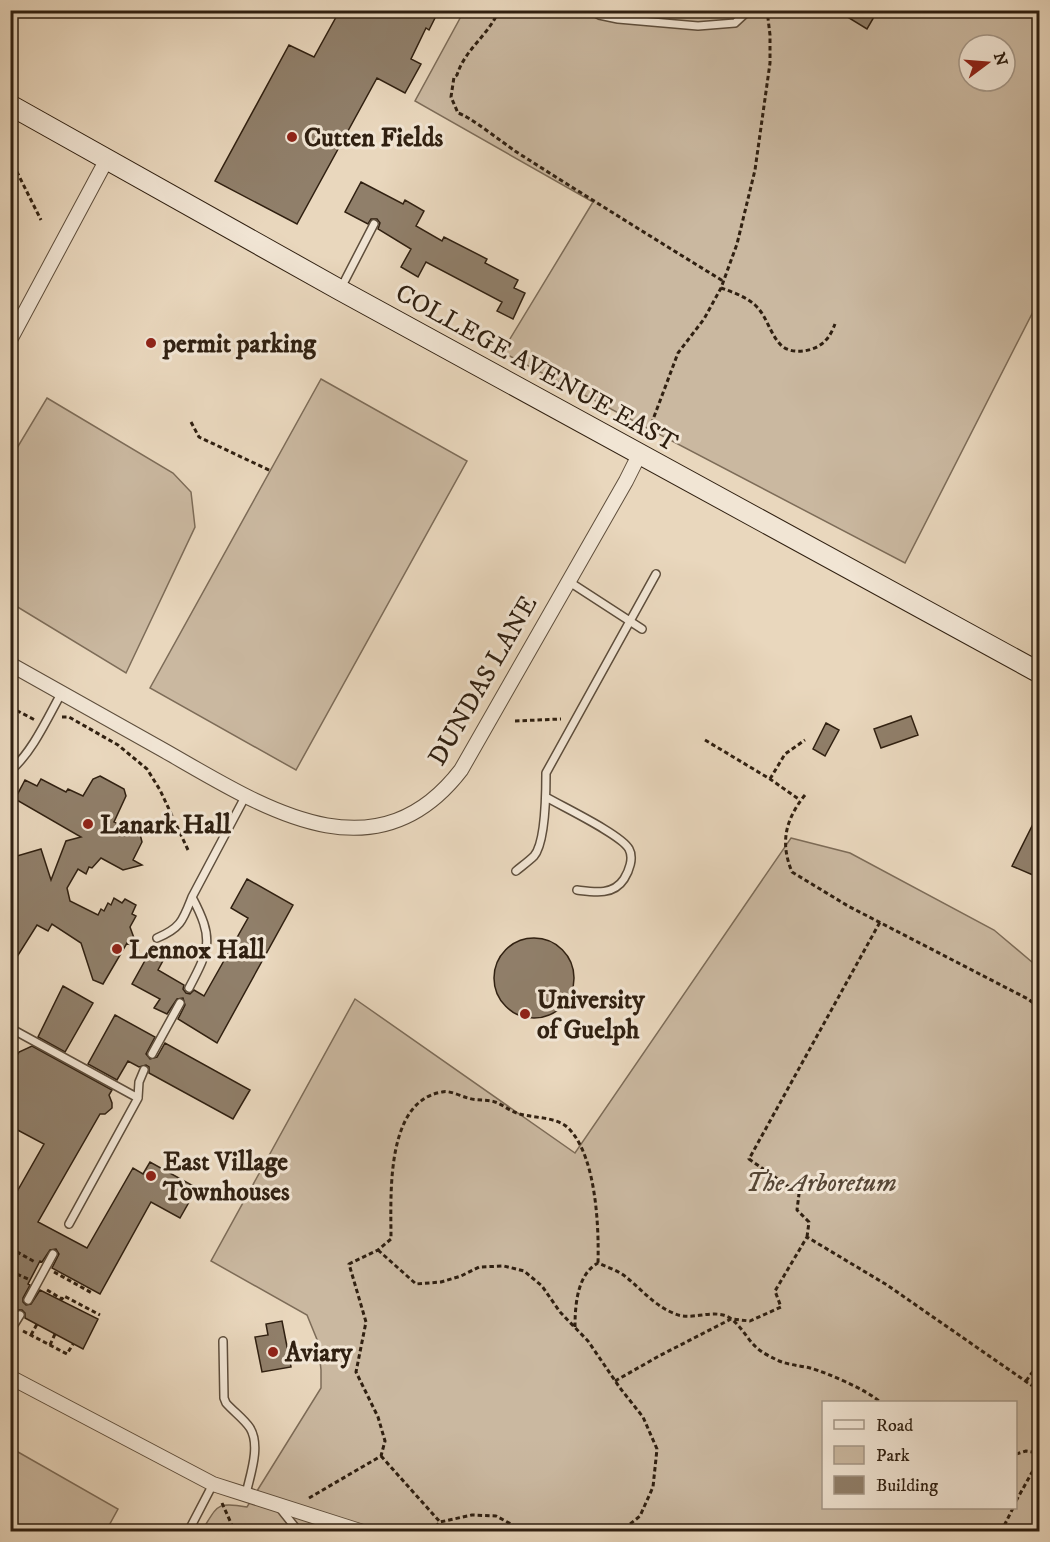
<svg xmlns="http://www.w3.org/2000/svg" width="1050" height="1542" viewBox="0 0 1050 1542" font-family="'IM FELL DW Pica',serif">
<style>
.green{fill:#cab8a0;stroke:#7d6c58;stroke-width:1.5;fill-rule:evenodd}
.building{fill:#907f6a;stroke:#302011;stroke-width:1.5}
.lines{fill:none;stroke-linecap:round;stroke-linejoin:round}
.lane-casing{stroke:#5e4e3c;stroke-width:10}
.street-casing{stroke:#5e4e3c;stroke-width:16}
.secondary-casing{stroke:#302011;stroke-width:22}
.path{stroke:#302011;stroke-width:3;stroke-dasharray:4.5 3;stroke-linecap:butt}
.lane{stroke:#f1e5d4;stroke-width:7}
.street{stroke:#f1e5d4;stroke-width:14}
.secondary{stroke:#f1e5d4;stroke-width:20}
.poi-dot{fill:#8f2418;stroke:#f1e5d4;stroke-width:2}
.labels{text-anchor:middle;stroke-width:6;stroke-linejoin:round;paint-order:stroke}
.poi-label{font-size:26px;font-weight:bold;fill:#302011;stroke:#f1e5d4;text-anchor:start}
.street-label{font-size:26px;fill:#302011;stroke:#f1e5d4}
.park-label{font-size:26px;font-style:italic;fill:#564635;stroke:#f1e5d4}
</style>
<rect width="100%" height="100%" fill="#e9d7bd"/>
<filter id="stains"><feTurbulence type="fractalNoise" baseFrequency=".00333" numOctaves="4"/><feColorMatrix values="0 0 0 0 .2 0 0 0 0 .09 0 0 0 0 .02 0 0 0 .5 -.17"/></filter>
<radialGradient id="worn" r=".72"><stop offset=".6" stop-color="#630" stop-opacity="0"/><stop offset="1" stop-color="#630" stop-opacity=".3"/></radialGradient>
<path class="green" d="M464,11h575v289l-134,263 -403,-211 91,-150 -178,-101zM969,45h36v36h-36z
M321,379l146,82 -171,309 -146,-82z
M47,398l126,75 18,19 4,35 -69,146 -115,-70v-145z
M791,838l59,15 144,77 45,38v563l-838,1c17,-26 14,-31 46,-25l74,-119v-18l-3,-28 -11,-27 -96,-54 144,-262 220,154zM824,1402h192v106h-192z
M11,1448l107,61 -12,22h-95z"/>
<path class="building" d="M340,10h99l-10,20 -3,-2 -15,31 10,5 -16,29 -28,-15 -80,146 -82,-43 74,-136 25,12z
M836,10h42l-11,19z
M361,182l42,22 2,-4 19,11 -8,15 26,15 2,-4 43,22 -2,4 33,17 -4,8 11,5 -12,26 -16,-8 5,-9 -76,-40 -8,15 -17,-10 10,-18 -33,-20 2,-6 -3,-4h-6l-3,5 -23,-12z
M911,716l7,19 -37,13 -7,-19z
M826,723l13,7 -14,26 -12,-7z
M100,776l24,13 2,7 -12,26 26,12 2,8 -9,18 9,5 -19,5 -22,-12 -9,10 -3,-1 -3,7 -8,-5 -11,19 3,13 28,14 3,-6 3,2 4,-8 3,2 3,-7 8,5 3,-4 11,6 -4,9 4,2 -6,11 8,22 -11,-6 -24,41 -10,-4 -12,-37 -29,-19 -4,7 -11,-6 -27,43v-110l31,-9 10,31 15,-39 15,-4 -66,-38 10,-19 12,6 4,-7 25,13 2,-3 15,7 10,-17z
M1040,810v68l-28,-12z
M247,879l46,26 -76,138 -39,-24 7,-14 -2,-7 -6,1 -10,15 -13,-6 6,-9 -28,-15 20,-36 14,7 -8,15 26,15 -1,4 3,4 4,1 4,-4 10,6 44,-78 -17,-10z
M494 978a40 40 0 1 1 80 0a40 40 0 1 1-80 0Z
M63,986l30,17 -28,49 -27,-15z
M115,1015l40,22 -9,17 4,5 7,-2 8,-14 85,47 -17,29 -84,-46v-6l-3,-2 -7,2 -11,-6 -11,19 -29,-16z
M32,1046l80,44 -3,5 3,8v5l-7,6h-5l-62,108 49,26 46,-80 10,6 7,-12 47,26 -17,30 -29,-16 -51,92 -48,-26 7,-14 -3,-5 -6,1 -8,12 -2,-1 -12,23 2,1 -7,13v4l3,3 5,-1 9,-14 58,29 -15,30 -58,-31v-5l-3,-3h-4l-3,2 -5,-2v-106l34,-60 -34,-18v-44l7,-12 -3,-10 5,-8z
M282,1321l9,46 -29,5 -7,-35 13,-2 -2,-11z"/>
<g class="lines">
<g class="lane-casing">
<path id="lane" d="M590,10l9,5 19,4 80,7 37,-3 14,-13
M341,288l33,-64
M568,581l74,48
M10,771c22,-18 38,-54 52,-79
M546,797c17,10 76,38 83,52 5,9 0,22 -5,30 -11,17 -31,13 -47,11
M516,871c6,-5 13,-10 18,-15 12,-14 12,-65 12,-83l110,-199
M157,938c24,-10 26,-18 35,-41
M189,988c21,-40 25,-49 3,-91l53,-100
M10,1028l128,70
M152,1054l28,-51
M69,1224l69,-126 1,-16 5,-12
M28,1300l25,-46
M10,1331l10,-16
M223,1341l1,57 2,5c8,9 18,16 24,25 11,18 0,47 -4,66
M279,1507l20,25
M188,1532l25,-48"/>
</g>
<g class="street-casing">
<path id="street" d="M10,340l97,-181
M10,664c52,29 104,58 155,87 95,54 209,132 296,19l165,-289 14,-28
M10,1377l203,107 150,48"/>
</g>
<g class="secondary-casing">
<path id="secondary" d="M10,105l330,185 700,383"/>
</g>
<path class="path" d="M499,10c-10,25 -34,39 -42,65l-3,2 -3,20 7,16c11,3 44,29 57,38 69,44 138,87 208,130
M10,158l31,62
M721,288c11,4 24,8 34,17 12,11 14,27 25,39 10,12 36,8 46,-4 4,-4 7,-11 9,-16
M191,422l8,15 72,34
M646,438l32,-85 26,-34 17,-31 16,-44 18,-74 15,-107v-28l-3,-25
M10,707l25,13
M62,717h7l49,28 29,24 13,21 28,60
M515,721l46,-2
M705,740l65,39 30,21
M770,779l15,-25 20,-14
M805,795c-20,25 -25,48 -13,77l56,34 180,93 12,9
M10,1129l5,2
M807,1237l2,-15 -12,-12 2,-16 -50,-35 131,-237
M10,1248l25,14
M378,1250l38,34 25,-2 20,-6 18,-9 25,-1 20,5 18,15 18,26 28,29 32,47 23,29 14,32 -4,38 -13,29 -20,16
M10,1271l18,8
M54,1272l38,21
M47,1290l15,9 2,-3 36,19
M575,1327c0,-21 2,-53 23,-64 9,4 21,8 28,14 16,13 28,28 47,36 16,8 34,-2 50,2 15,4 22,22 33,32 5,5 13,9 19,12 11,6 23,6 35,9 18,5 57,22 70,34
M23,1331l44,23 6,-10
M31,1335l6,-11
M50,1345l5,-11
M615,1381l44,-25 72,-37 19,2 31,-14 -6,-16 32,-54 80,48 144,100 9,-1
M1026,1381l14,-19
M1016,1454l10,-3 14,2
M381,1456l59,66
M309,1498l72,-42 4,-15 -7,-24 -22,-45 10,-50 -17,-58 29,-14 13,-11c0,-43 -6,-138 51,-147 8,-2 18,4 26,6 9,3 19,1 27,4 6,2 11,6 17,9 17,9 46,3 59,20 25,29 28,95 27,132
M1016,1501l24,-43
M222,1503l13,29
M430,1532l10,-10 32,-7 24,1 30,16
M1001,1532l12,-24"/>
<use href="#lane" class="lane"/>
<use href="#street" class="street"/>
<use href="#secondary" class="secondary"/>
</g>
<g class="poi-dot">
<circle cx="292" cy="137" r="6"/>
<circle cx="151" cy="343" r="6"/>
<circle cx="88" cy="824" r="6"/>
<circle cx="117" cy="949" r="6"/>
<circle cx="525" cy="1014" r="6"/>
<circle cx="151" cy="1176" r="6"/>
<circle cx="273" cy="1352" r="6"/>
</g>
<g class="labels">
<g class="poi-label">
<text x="304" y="146">Cutten Fields</text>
<text x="163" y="352">permit parking</text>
<text x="100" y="833">Lanark Hall</text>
<text x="129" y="958">Lennox Hall</text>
<text x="537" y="1008">University<tspan x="537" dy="30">of Guelph</tspan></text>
<text x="163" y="1170">East Village<tspan x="163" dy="30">Townhouses</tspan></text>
<text x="285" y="1361">Aviary</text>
</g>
<g class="street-label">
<text transform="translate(537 367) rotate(29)" y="9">COLLEGE AVENUE EAST</text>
<text transform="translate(482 680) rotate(-60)" y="9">DUNDAS LANE</text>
</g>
<g class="park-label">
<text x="821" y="1191">The Arboretum</text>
</g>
</g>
<rect width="1050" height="1542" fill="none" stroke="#e9d7bd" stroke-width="36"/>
<rect x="12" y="12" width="1026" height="1518" fill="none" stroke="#302011" stroke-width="3"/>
<rect x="18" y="18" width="1014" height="1506" fill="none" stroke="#302011" stroke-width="1.5"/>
<rect x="822" y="1401" width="195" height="108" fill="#f1e5d4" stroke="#a49686" stroke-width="1.5"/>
<rect x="834" y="1420" width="30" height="9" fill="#f1e5d4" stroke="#a49686" stroke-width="1.5"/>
<text x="876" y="1431" font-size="18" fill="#302011">Road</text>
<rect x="834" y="1446" width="30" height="18" fill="#cab8a0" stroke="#a49686" stroke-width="1.5"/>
<text x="876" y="1461" font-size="18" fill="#302011">Park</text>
<rect x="834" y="1476" width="30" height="18" fill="#907f6a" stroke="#a49686" stroke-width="1.5"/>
<text x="876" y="1491" font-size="18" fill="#302011">Building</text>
<g transform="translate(987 63) rotate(74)"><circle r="28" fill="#f1e5d4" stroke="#a49686" stroke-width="1.5"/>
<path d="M0-4.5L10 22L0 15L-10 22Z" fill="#8f2418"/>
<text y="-9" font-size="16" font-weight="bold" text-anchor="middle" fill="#302011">N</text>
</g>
<rect width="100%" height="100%" filter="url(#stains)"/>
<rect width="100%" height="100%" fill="url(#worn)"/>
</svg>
